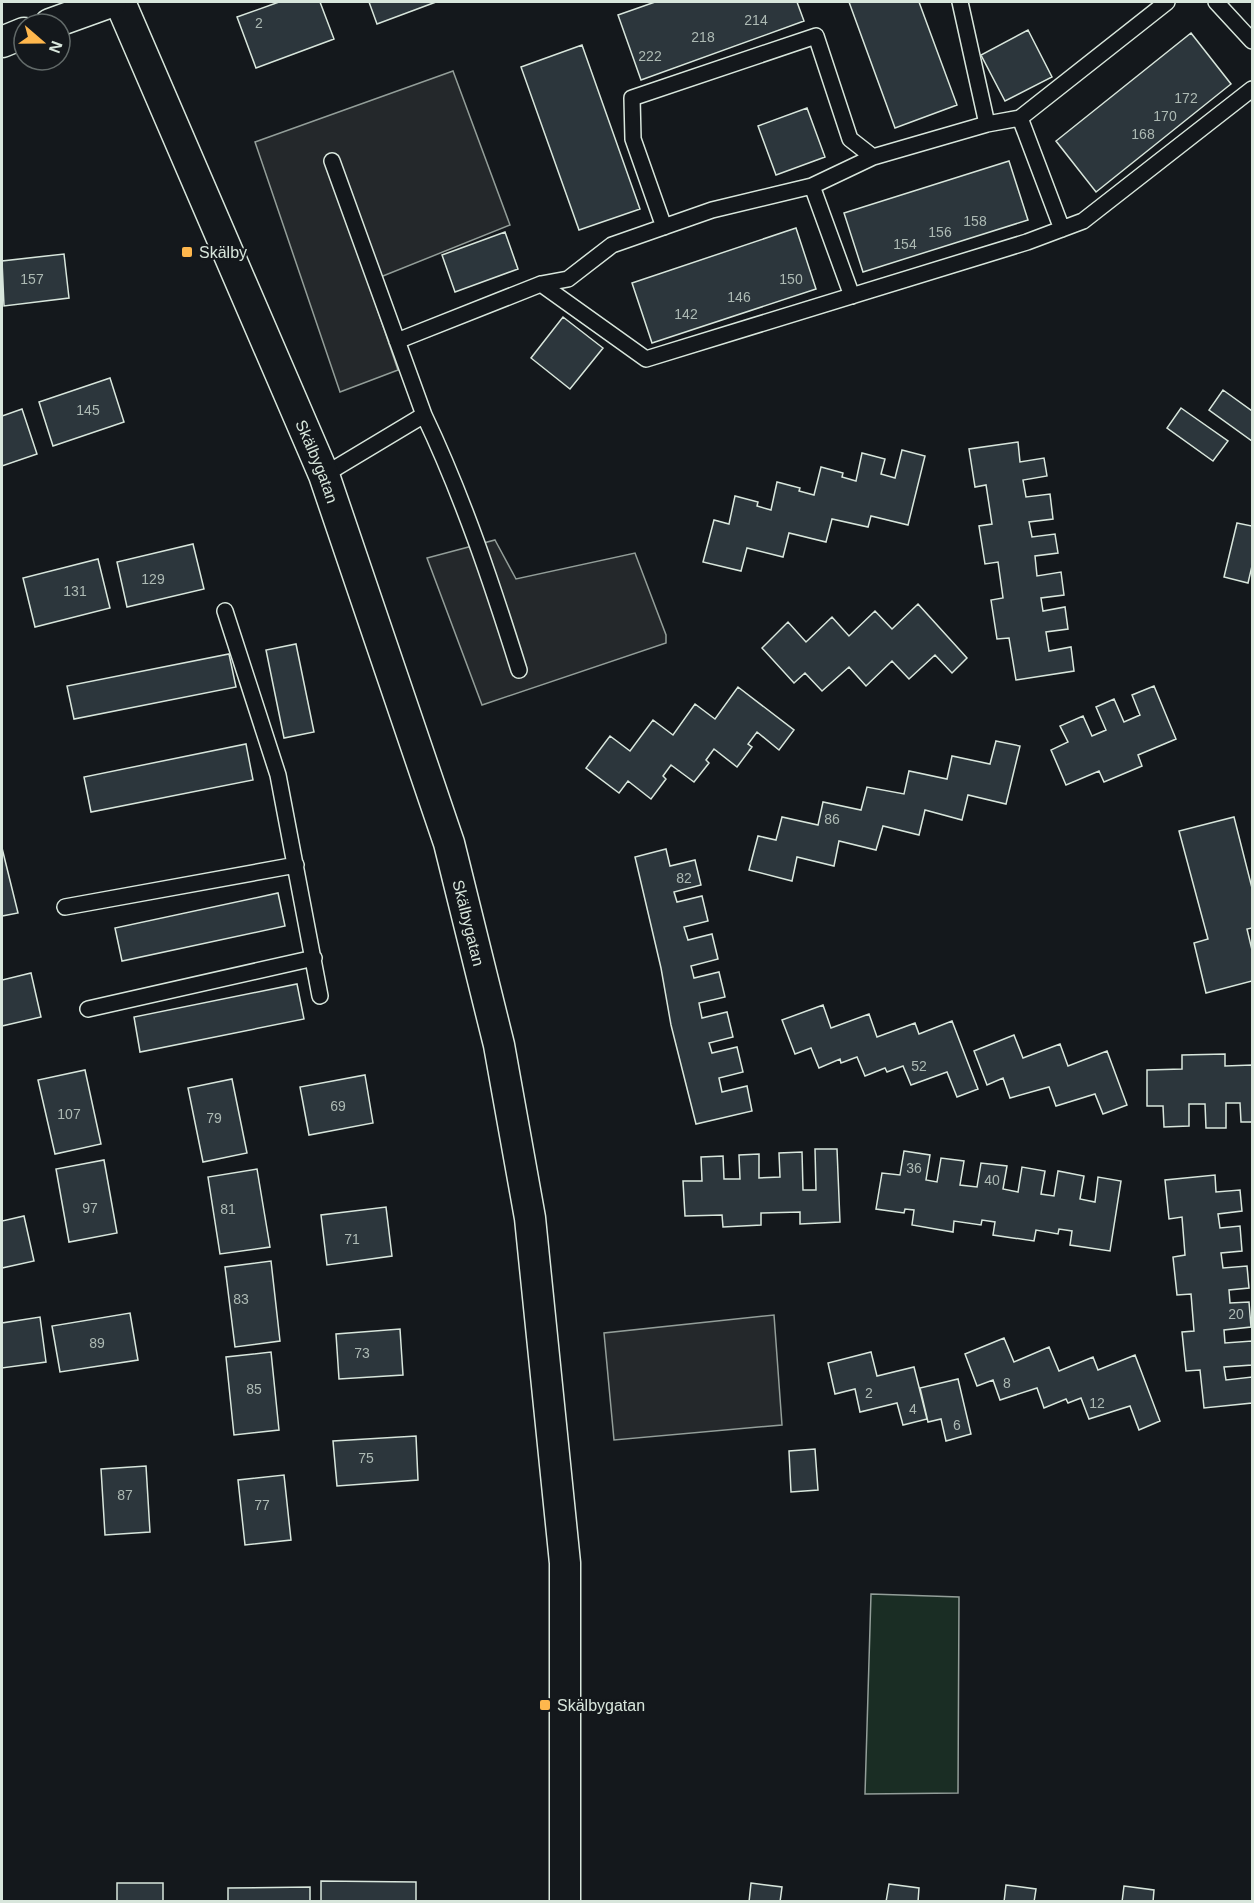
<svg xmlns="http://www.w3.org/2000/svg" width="1254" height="1903" viewBox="0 0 1254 1903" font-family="Helvetica,sans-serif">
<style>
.green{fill:#1a2d24;stroke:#939e99;stroke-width:1.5}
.parking{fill:#24282b;stroke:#939e99;stroke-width:1.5}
.building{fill:#2c363c;stroke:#d8e6dc;stroke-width:1.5}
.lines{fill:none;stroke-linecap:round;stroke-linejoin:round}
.service-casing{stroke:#d8e6dc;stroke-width:18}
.minor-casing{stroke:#d8e6dc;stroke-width:33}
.service{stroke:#14181c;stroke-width:15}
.minor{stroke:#14181c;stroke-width:30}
.poi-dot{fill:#ffb74d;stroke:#14181c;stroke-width:2}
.labels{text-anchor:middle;stroke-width:4.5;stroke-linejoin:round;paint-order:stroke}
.number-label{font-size:14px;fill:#adbab4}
.poi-label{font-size:16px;fill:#d8e6dc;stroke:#14181c;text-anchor:start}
.street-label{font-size:16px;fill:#d8e6dc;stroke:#14181c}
</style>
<rect width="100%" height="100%" fill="#14181c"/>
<path class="green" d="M871,1594l88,3 -1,196 -93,1z"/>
<path class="parking" d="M453,71l57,154 -142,57 30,88 -58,22 -85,-250z
M495,540l21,39 119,-26 31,82v8l-184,62 -55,-147z
M774,1315l8,110 -168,15 -10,-107z"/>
<path class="building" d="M279,2h41l14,37 -78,29 -19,-51z
M369,2h67l-59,22z
M655,2h142l7,19 -163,59 -23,-65z
M849,2h70l38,103 -62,23z
M1028,30l24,47 -47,24 -24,-46z
M1191,33l40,51 -135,108 -40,-51z
M582,45l58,164 -61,21 -58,-163z
M807,108l18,49 -49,18 -18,-49z
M1009,161l19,59 -165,52 -19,-59z
M796,228l20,61 -164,54 -20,-60z
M505,232l13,37 -63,23 -13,-37z
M64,254l5,44 -65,8 -2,-45z
M563,317l40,31 -33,41 -39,-31z
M110,378l14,44 -71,24 -14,-44z
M1223,390l29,21v30l-43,-31z
M1181,408l47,33 -15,20 -46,-33z
M22,409l15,45 -35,12v-50z
M1018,442l2,20 24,-4 3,18 -24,4 3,17 24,-3 3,25 -24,3 3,15 23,-3 3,19 -23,3 2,20 24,-4 3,23 -23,3 2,13 22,-4 3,22 -22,3 3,19 22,-4 3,24 -58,9 -7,-42 -12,1 -6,-39 12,-2 -5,-36 -13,2 -6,-38 13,-2 -6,-39 -11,2 -6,-38z
M902,450l23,6 -17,69 -37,-9 -3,11 -36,-8 -6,23 -37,-9 -6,24 -36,-9 -6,23 -38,-9 11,-42 15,4 6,-28 23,6 -1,4 14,4 6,-28 23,6 -1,3 15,4 7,-28 22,6 -1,4 14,4 6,-28 23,6 -4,15 14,4z
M1237,523l15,3v40l-4,17 -24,-6z
M193,544l11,45 -77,18 -10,-45z
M98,559l12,49 -75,19 -12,-49z
M918,604l49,54 -15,15 -17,-18 -26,24 -17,-18 -26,25 -17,-19 -27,24 -17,-18 -11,10 -32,-35 26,-26 18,20 26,-25 17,19 26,-25 17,18z
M296,644l18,88 -30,6 -18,-88z
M229,654l7,33 -162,32 -7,-33z
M1154,686l22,53 -38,16 4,11 -38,16 -5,-11 -33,14 -15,-35 17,-8 -8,-16 23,-10 9,20 14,-6 -10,-23 18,-8 10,23 16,-7 -8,-20z
M738,687l56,43 -15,20 -22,-18 -9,12 4,3 -15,20 -23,-18 -8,11 3,3 -15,19 -23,-17 -8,11 3,3 -15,20 -23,-18 -9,12 -33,-25 24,-32 20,15 23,-31 20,15 22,-31 20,15z
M996,741l24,5 -14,58 -38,-9 -6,25 -37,-10 -6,25 -36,-9 -7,24 -37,-9 -5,25 -37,-9 -5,24 -43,-11 9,-34 18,4 6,-23 36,8 5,-23 38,8 6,-23 37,7 5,-23 38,8 5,-23 38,8z
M246,744l7,36 -162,32 -7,-35z
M1234,817l18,71v40l-5,1 5,21v31l-46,12 -12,-50 14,-4 -29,-108z
M2,848l16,65 -16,3z
M666,849l4,17 25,-6 6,25 -27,7 3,10 25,-6 6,25 -24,6 4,13 24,-6 6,25 -27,7 3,12 25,-6 6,25 -26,6 3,15 25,-6 6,25 -24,6 3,10 25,-6 6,25 -24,6 3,14 25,-6 5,25 -56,13 -25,-99 -10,-57 -26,-111z
M278,893l7,33 -163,35 -7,-33z
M31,973l10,44 -39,9v-46z
M297,984l7,35 -164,33 -6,-35z
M823,1005l8,23 38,-14 8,23 38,-14 4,11 33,-13 26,68 -21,8 -10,-25 -36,13 -8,-19 -16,6 -2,-4 -20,8 -8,-19 -16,6 -1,-4 -21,9 -8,-20 -16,6 -13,-34z
M1014,1035l9,23 37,-14 8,22 39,-15 20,54 -24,9 -8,-20 -39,12 -7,-19 -39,11 -7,-20 -16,7 -13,-34z
M1225,1054v12l27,-1v57h-11l-1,-19h-14v25h-20l-1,-24h-16v22l-25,1 -1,-21h-16v-36l35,-1v-14z
M85,1070l16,74 -46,10 -17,-74z
M365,1075l8,48 -64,12 -9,-48z
M232,1079l15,74 -44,9 -15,-74z
M815,1149h22l3,73 -40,2v-12l-39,1v12l-38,2 -1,-12 -37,1 -2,-35h19l-1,-24 22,-1 1,23h16l-1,-24 20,-1v24l21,-1 -1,-24 23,-1 1,38h13z
M904,1151l26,4 -4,25 11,2 4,-24 23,3 -4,24 17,2 4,-24 26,3 -4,23 15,3 4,-25 23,4 -4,23 13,2 4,-25 26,5 -4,23 15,3 3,-25 23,4 -11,70 -40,-6 2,-14 -13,-2 -1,5 -22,-4 -2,11 -41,-6 2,-13 -13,-2 -1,5 -27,-4 -1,11 -41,-7 2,-15 -9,-1 -1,4 -28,-4 6,-36 18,2z
M104,1160l13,73 -48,9 -13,-73z
M257,1169l13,78 -50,7 -12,-77z
M1215,1175l1,17 24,-2 2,21 -24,3 2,14 20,-2 2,25 -21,2 2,15 24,-2 2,22 -20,2 1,13 19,-1 2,25 -27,3 1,13 27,-2v24l-28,2 2,13 26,-3v26l-48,5 -4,-38 -14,1 -4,-39 12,-1 -3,-37 -14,1 -4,-38 12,-2 -3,-38 -13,2 -4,-39z
M386,1207l6,49 -65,9 -6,-50z
M24,1216l10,45 -32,7v-47z
M271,1261l9,80 -45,6 -10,-80z
M130,1313l8,47 -78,12 -8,-46z
M40,1317l6,45 -44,6v-45z
M400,1329l3,46 -64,4 -3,-45z
M1004,1338l10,24 35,-15 10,24 34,-14 5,13 37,-15 25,66 -21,9 -9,-24 -41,13 -8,-21 -13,5 -2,-4 -22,9 -7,-20 -37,12 -7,-20 -16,6 -12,-32z
M271,1352l8,78 -45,5 -8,-78z
M871,1352l6,24 37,-9 13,52 -24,6 -6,-22 -37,9 -5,-23 -20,5 -7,-31z
M958,1379l13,55 -25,7 -5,-22 -13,3 -8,-34z
M416,1436l2,44 -81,6 -4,-45z
M815,1449l3,41 -27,2 -2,-41z
M146,1466l4,66 -45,3 -4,-66z
M284,1475l7,65 -46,5 -7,-65z
M321,1881l95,1v20h-95z
M117,1883h46v19h-46z
M751,1883l31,4 -2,15h-31z
M889,1884l30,4 -1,14h-32z
M1006,1885l30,4 -2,13h-30z
M1124,1886l30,4 -1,12h-31z
M310,1887v15h-82v-14z"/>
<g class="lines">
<g class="service-casing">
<path id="service" d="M960,2l27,122
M1216,2l36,39
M1020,118l42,111
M812,186l40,110
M664,227l-31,-88 -1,-41 184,-62 34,103 23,18
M541,284l105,75 381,-117 56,-21 169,-132
M397,341l144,-57 27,-5 44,-34 100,-35 100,-24 61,-29 114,-33 33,-6 147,-116
M424,415c39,82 68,169 95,255
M324,475l100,-60 -92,-254
M225,611l53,164 42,221
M65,907l231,-42
M88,1009l226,-51"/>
</g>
<g class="minor-casing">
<g id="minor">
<path id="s1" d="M120,2l204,473 125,368 50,202 31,173 35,345v339"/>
<path d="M50,24l61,-22"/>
<path d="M2,42l22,-9"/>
</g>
</g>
<use href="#service" class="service"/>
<use href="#minor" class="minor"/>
</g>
<g class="poi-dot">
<rect x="181" y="246" width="12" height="12" rx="3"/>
<rect x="539" y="1699" width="12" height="12" rx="3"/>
</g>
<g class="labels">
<g class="number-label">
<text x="756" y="25">214</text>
<text x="259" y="28">2</text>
<text x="703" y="42">218</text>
<text x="650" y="61">222</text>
<text x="1186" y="103">172</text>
<text x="1165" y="121">170</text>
<text x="1143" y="139">168</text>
<text x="975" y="226">158</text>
<text x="940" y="237">156</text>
<text x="905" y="249">154</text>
<text x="32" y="284">157</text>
<text x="791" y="284">150</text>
<text x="739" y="302">146</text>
<text x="686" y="319">142</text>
<text x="88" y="415">145</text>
<text x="153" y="584">129</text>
<text x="75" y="596">131</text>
<text x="832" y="824">86</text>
<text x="684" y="883">82</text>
<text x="919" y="1071">52</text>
<text x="338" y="1111">69</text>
<text x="69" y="1119">107</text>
<text x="214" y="1123">79</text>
<text x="914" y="1173">36</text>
<text x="992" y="1185">40</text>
<text x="90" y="1213">97</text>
<text x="228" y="1214">81</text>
<text x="352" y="1244">71</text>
<text x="241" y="1304">83</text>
<text x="1236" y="1319">20</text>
<text x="97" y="1348">89</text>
<text x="362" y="1358">73</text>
<text x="1007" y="1388">8</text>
<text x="254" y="1394">85</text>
<text x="869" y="1398">2</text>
<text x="1097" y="1408">12</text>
<text x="913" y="1414">4</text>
<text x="957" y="1430">6</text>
<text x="366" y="1463">75</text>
<text x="125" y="1500">87</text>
<text x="262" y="1510">77</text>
</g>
<g class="poi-label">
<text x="199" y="258">Skälby</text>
<text x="557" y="1711">Skälbygatan</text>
</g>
<g class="street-label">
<text dy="6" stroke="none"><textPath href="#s1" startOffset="500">Skälbygatan</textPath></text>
<text dy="6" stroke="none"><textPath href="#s1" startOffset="986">Skälbygatan</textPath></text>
</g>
</g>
<rect width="1254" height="1903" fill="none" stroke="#d8e6dc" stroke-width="6"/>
<g transform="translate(42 42) rotate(110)"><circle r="28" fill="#14181c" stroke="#626a69" stroke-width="1.5"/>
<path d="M0-4.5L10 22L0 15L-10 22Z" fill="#ffb74d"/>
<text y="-9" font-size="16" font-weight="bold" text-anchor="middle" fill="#d8e6dc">N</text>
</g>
</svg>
